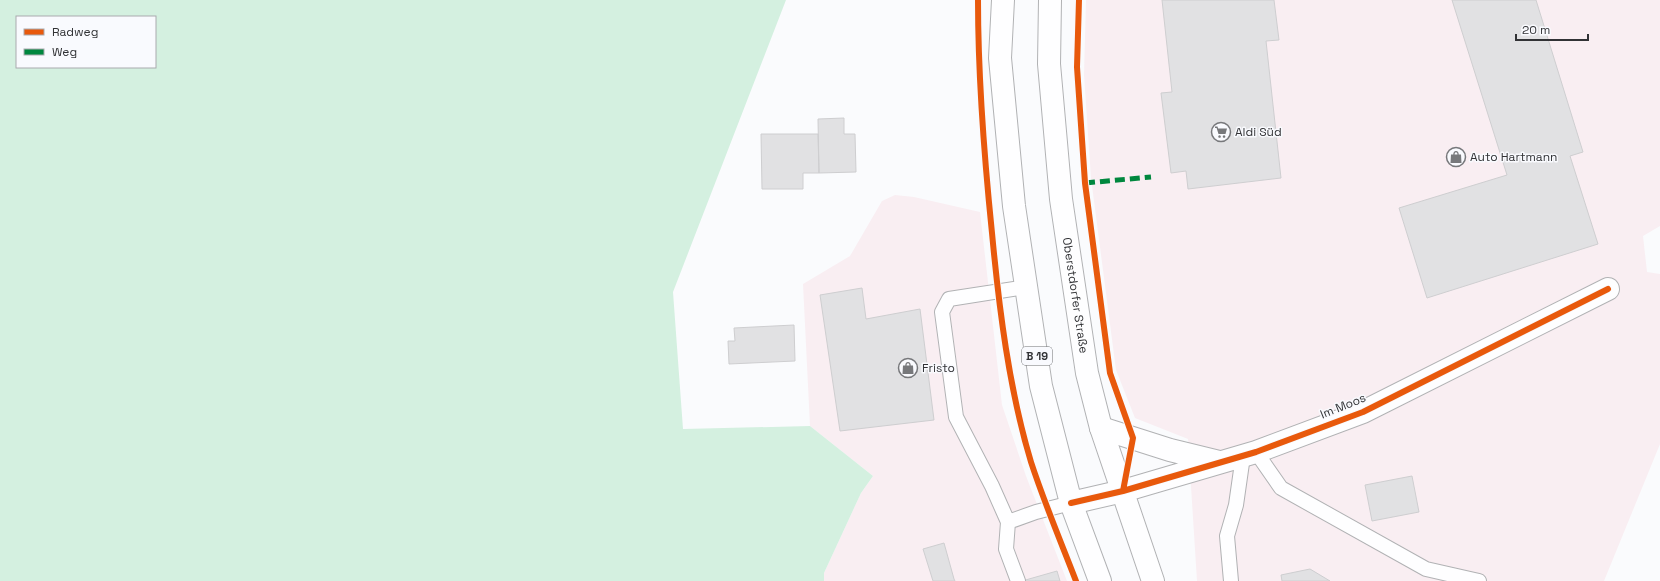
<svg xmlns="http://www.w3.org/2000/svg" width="1660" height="581" viewBox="0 0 1660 581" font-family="'Space Grotesk',sans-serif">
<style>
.commercial{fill:#f9eef2}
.green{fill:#d4f0e0;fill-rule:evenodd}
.building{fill:#e1e1e3;stroke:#ceced0}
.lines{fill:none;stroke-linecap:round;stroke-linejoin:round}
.service-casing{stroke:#b1b2b4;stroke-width:16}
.minor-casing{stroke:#b1b2b4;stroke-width:24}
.primary-casing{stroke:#b1b2b4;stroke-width:24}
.service{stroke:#fefeff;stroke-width:14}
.minor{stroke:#fefeff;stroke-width:22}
.primary{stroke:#fefeff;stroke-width:22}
.quiet{stroke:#00873e;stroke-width:5;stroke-dasharray:10 5;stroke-linecap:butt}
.cycleway-casing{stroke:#f9fafe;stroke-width:8}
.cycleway{stroke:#e8590c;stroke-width:6}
.labels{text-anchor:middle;stroke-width:3;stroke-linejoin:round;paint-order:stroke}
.shield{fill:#f9fafe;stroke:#6d6e71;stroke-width:1}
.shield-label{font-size:11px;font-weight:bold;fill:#313235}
.poi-label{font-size:12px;fill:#313235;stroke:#f9fafe;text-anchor:start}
.street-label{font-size:12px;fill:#313235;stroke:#f9fafe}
</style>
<rect width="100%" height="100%" fill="#fafbfd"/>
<path class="commercial" d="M1086,0h574v226l-17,10 4,36 13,2v170l-56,137h-407l-9,-142 -53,-21 -19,-48 -25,-192 -7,-103z
M895,195l19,2 66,15 22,193 24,71 41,105h-243v-8l37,-80 12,-17 -63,-50 -7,-142 47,-28 32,-55z"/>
<path class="green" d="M0,0h786l-113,292 10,137 127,-3 63,50 -12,17 -37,80v8h-824zM17,17h138v50h-138z"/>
<path class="building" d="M1162,0h112l5,40 -13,1 15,137 -93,11 -2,-18 -15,2 -10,-80 11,-1z
M1452,0h84l47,152 -13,4 28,88 -171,54 -28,-90 108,-33z
M844,118v16h11l1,38 -37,1 -1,-54z
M761,134h57l1,39h-16v16h-41z
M862,288l4,31 54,-10 14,111 -94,11 -20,-136z
M794,325l1,36 -66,3 -1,-23h7l-1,-13z
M1412,476l7,36 -47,9 -7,-36z
M944,543l10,36 1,2h-22l-10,-32z
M1310,569l20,12h-48l-1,-6z
M1057,571l3,10h-38z"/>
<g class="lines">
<g class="service-casing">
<path id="service" d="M1256,452l25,36 145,81 53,12
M1008,522l-16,-36 -36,-69 -14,-105 7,-13 77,-12
M1018,581l-12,-32 2,-27 28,-10 35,-9
M1231,581l-4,-45 9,-31 7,-49"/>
</g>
<g class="minor-casing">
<path id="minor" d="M1101,428l69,22 49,12
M1071,503l52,-12 133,-39 107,-40 245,-123"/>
</g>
<g class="primary-casing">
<g id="primary">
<path d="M1003,0l-3,58 14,148 27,180 30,117 29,78"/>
<path id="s1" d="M1050,0l-1,64 12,135 26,174 14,55 52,153"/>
</g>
</g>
<use href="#service" class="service"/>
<use href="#minor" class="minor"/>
<use href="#primary" class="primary"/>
<path class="quiet" d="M1085,183l66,-6"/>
<g class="cycleway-casing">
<path id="cycleway" d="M978,0c0,78 6,155 14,233 7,75 17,156 39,229 13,40 30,80 45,119
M1079,0l-2,67 8,116 25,190 23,65 -10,53
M1071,503l52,-12 133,-39 107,-40 245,-123"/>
</g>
<use href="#cycleway" class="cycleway"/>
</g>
<defs>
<g id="supermarket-ring" transform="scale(1)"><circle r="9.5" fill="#f9fafe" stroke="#77787b" stroke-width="1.5"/><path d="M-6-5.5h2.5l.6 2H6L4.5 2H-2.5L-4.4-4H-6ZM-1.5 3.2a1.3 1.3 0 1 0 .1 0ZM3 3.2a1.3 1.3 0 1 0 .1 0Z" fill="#77787b"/></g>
<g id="shop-ring" transform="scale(1)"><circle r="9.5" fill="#f9fafe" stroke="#77787b" stroke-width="1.5"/><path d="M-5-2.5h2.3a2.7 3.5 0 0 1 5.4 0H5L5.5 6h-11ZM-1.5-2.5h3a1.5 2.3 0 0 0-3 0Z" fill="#77787b"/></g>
</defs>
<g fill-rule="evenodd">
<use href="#supermarket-ring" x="1221" y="132"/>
<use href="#shop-ring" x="1456" y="157"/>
<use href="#shop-ring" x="908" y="368"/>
</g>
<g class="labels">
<rect class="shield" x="1022" y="347" width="30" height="18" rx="3"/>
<g class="shield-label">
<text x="1037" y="360">B 19</text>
</g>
<g class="poi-label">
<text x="1235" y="136">Aldi Süd</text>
<text x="1470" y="161">Auto Hartmann</text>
<text x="922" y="372">Fristo</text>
</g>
<g class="street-label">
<text dy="4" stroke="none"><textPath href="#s1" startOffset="297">Oberstdorfer Straße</textPath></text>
<text transform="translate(1343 406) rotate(-22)" y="4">Im Moos</text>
</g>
</g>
<rect x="16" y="16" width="140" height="52" fill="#f9fafe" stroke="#a9aaae"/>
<rect x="24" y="29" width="20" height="6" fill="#e8590c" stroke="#a9aaae"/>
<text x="52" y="36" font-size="12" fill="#313235">Radweg</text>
<rect x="24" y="49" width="20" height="6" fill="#00873e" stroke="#a9aaae"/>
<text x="52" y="56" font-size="12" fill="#313235">Weg</text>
<path d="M1516 34v6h72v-6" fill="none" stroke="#313235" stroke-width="2"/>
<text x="1522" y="34" font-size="12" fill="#313235" stroke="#f9fafe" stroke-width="3" paint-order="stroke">20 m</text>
</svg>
